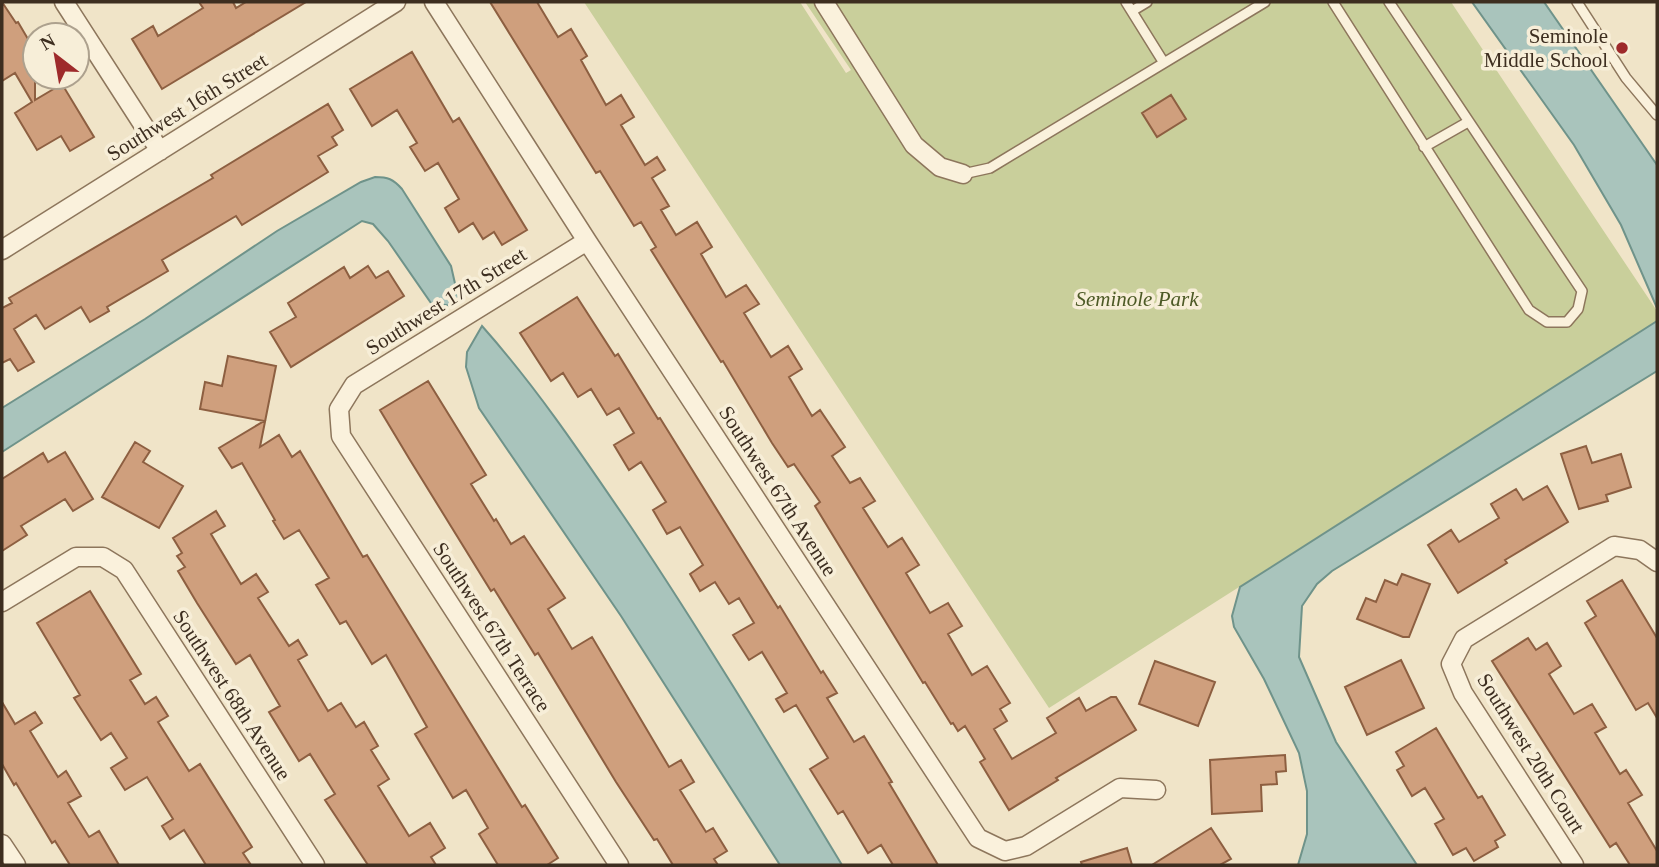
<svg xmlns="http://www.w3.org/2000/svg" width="1659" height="867" viewBox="0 0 1659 867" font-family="Georgia,serif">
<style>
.green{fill:#c9cf9b}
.water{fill:#a9c4bc;stroke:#6f938a;stroke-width:2}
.building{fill:#cf9f7d;stroke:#8d5f41;stroke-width:2}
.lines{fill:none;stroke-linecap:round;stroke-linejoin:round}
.lane-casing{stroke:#8d765c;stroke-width:12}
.street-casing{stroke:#8d765c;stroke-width:21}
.lane{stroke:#faf1dc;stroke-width:9}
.street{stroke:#faf1dc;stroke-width:18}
.poi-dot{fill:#9e2a2b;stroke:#f7eed8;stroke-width:2.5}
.labels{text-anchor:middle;stroke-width:7;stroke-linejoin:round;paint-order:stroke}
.poi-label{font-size:21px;fill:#3d2e20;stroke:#f7eed8;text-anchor:end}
.street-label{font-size:21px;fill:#3d2e20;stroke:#f7eed8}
.park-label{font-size:21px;font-style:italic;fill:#4d5a26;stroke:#f7eed8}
</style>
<rect width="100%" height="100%" fill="#f0e4c8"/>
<path class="green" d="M584,2h216l46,71 5,-3 -46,-68h646l206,309v10l-608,387z"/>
<path class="water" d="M1472,2h72l113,163v143l-36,-83 -47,-80z
M375,177c13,0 18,2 27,12l49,77 8,35 -7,5 -21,-3 -43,-62 -15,-17 -11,-3 -360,231v-44l143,-89 132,-88 84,-49z
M1657,321v50l-325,200 -15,13 -15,22 -3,51 37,85 81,123h-119l9,-31v-43l-8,-38 -35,-74 -30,-52 -2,-11 8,-29z
M482,326c56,63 102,132 149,201 74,111 142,224 211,338h-62l-159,-249 -142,-208 -13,-41 1,-15z"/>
<path class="building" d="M2,2l14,21 2,-1 17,29v49l27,-16 32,53 -24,14 -9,-15 -24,14 -22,-37 17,-11 -17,-29 -13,8z
M199,2h34l3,6 10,-6h60l-144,87 -30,-50 21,-13 5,10 45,-28z
M490,2h47l21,35 13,-8 16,27 -6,4 25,45 15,-10 13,22 -13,8 24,40 12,-8 8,13 -13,8 17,28 -8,4 15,25 21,-13 15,25 -11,7 25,43 20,-12 13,19 -15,9 27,44 17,-11 14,23 -13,8 23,39 8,-6 25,37 -13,9 18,27 10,-5 15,23 -12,7 25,39 14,-9 17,27 -13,8 24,40 18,-10 14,23 -14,8 24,41 15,-9 23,37 -10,6 7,12 -13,8 18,30 44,-26 -9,-15 32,-20 7,13 25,-14h5l20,33 -80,48 2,2 -49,30 -29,-48 5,-3 -20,-33 -7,5 -5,-8 -2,1 -26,-42 -2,1 -108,-177 5,-4 -26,-38 -6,3 -16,-24 -49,-82 -2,1 -70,-112 5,-3 -15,-25 -7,4 -34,-55 -4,2z
M412,52l41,70 6,-4 68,112 -25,15 -8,-13 -11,7 -10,-16 -14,9 -14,-24 14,-9 -21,-36 -13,8 -15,-24 7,-4 -20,-33 -25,16 -22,-37z
M1171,95l15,24 -29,18 -15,-24z
M328,104l15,26 -11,7 5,8 -19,11 10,16 -86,53 -6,-9 -74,44 6,11 -61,36 2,4 -19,11 -9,-15 -36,22 -9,-14 -22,14 20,33 -16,9 -8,-12 -8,4v-55l10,-5 -3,-5 204,-120 -2,-3z
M368,266l8,12 12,-7 16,25 -113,71 -21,-35 26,-15 -8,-14 56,-36 6,11z
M577,297l38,59 3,-2 40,65 2,-1 118,190 2,-2 41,67 2,-2 14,22 -10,5 27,44 10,-6 28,46 -3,1 49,82h-45l-12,-20 -13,8 -25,-42 -5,3 -28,-45 18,-11 -32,-53 -12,7 -8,-13 11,-6 -25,-41 -13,8 -16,-25 21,-12 -15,-25 -10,6 -14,-22 -15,9 -10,-17 13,-9 -23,-38 -13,7 -14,-24 13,-8 -25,-40 -12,8 -15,-25 20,-12 -15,-25 -12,7 -16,-26 -13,8 -15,-24 -12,8 -31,-48z
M228,356l48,10 -16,81 19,-12 13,22 8,-6 63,106 4,-2 155,252 3,-2 33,53 -11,7h-49l-19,-31 9,-6 -22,-38 -13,8 -38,-64 12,-7 -41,-72 -14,9 -26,-43 -6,3 -24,-39 13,-7 -30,-48 -15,9 -11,-18 2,-1 -33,-57 -10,5 -13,-20 45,-27 -64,-12 5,-27 17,4z
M428,381l58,94 -15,9 23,37 2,-2 15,25 13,-8 41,62 -17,11 24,40 20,-12 77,130 12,-7 13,22 -14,8 26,42 7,-4 14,23 -13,8 4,6h-45l-16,-26 -3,1 -38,-58 -78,-129 -3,2 -41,-66 -3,2 -81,-131 -30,-50z
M135,442l15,9 -7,11 40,24 -24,42 -57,-31z
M1586,446l6,17 29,-9 10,33 -25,8 2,6 -29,8 -18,-55z
M65,452l28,47 -20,12 -8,-12 -44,27 6,9 -25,16v-72l41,-26 5,9z
M1547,486l21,36 -63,38 2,3 -49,30 -30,-48 23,-15 8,12 40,-24 -8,-14 25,-15 7,11z
M216,511l9,15 -14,8 30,50 15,-10 12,18 -10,6 31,48 9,-6 9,15 -9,5 30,51 13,-8 15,24 8,-5 14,24 -7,4 18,29 -11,7 31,50 21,-13 15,25 -14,9 5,8h-68l-43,-65 10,-6 -25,-40 -11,7 -30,-49 11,-6 -30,-51 -14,9 -39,-61 -19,-32 7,-4 -8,-11 5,-3 -9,-15z
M1402,574l28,10 -21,53h-6l-46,-18 9,-21 10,4 9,-22 12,5z
M1622,580l35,58v80l-9,-15 -12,7 -51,-87 11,-7 -9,-15z
M90,591l51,83 -11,6 15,24 11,-7 12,19 -10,6 31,49 11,-7 52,83 -9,6 8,12h-45l-22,-35 -14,9 -8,-13 11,-7 -26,-42 -22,13 -14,-22 16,-10 -16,-25 -10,7 -27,-42 6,-3 -43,-72z
M1528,638l8,12 11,-7 14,23 -12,8 25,40 18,-10 14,23 -11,6 25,41 6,-4 16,25 -14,8 29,48v14h-27l-14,-22 -6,4 -118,-186z
M1401,660l23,48 -57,27 -22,-48z
M1155,661l60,21 -17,44 -59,-22z
M2,702l13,22 20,-12 7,11 -12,8 28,46 8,-6 15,25 -13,7 21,34 10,-6 20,34h-49l-15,-24 -3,2 -36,-60 -2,2 -12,-21z
M1436,728l42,70 4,-2 23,39 -10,6 3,6 -24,14 -8,-13 -13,7 -18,-31 9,-5 -19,-31 -13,8 -15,-26 7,-4 -8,-14z
M1285,755l1,16 -10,1 1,12 -16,1 1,26 -50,3 -2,-54z
M1211,828l20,31 -11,6h-68z
M1127,848l5,17h-50l-1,-3z"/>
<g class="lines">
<g class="lane-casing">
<path id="lane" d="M1126,2l38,61
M1333,2l196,308 18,12h20l11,-13 4,-18 -193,-289
M1577,2l49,76 31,37
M1132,11l15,-9
M1424,147l44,-25
M963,174l27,-6 275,-166"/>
</g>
<g class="street-casing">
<path id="street" d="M64,2l96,149
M434,2l153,239 391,597 27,13 21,-5 94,-58 36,2
M824,2l90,143 26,22 23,7
M587,241l-233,144 -15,24 2,27 278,429
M2,250l394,-248
M2,602l74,-45h27l21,13 191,295
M2,844l14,21
M1574,865l-111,-172 -12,-29 13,-25 150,-93 26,4 17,12"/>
</g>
<use href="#lane" class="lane"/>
<use href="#street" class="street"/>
</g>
<circle class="poi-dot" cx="1622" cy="48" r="7"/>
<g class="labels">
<g class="poi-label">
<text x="1608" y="43">Seminole<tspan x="1608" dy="24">Middle School</tspan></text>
</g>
<g class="street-label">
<text transform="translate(187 107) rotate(-32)" y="7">Southwest 16th Street</text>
<text transform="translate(446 301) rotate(-32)" y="7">Southwest 17th Street</text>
<text transform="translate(778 491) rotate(57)" y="7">Southwest 67th Avenue</text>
<text transform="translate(492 627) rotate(57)" y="7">Southwest 67th Terrace</text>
<text transform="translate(232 695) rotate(57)" y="7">Southwest 68th Avenue</text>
<text transform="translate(1531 753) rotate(58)" y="7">Southwest 20th Court</text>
</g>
<g class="park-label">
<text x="1137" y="306">Seminole Park</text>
</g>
</g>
<rect width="1659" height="867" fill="none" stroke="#3d2e20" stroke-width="7"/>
<g transform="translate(56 56) rotate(329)"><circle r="33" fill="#f7eed8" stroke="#ada18e" stroke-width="2"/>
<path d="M0-5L12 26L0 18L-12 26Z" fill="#9e2a2b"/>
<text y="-10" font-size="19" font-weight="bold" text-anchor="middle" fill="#3d2e20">N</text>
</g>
</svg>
